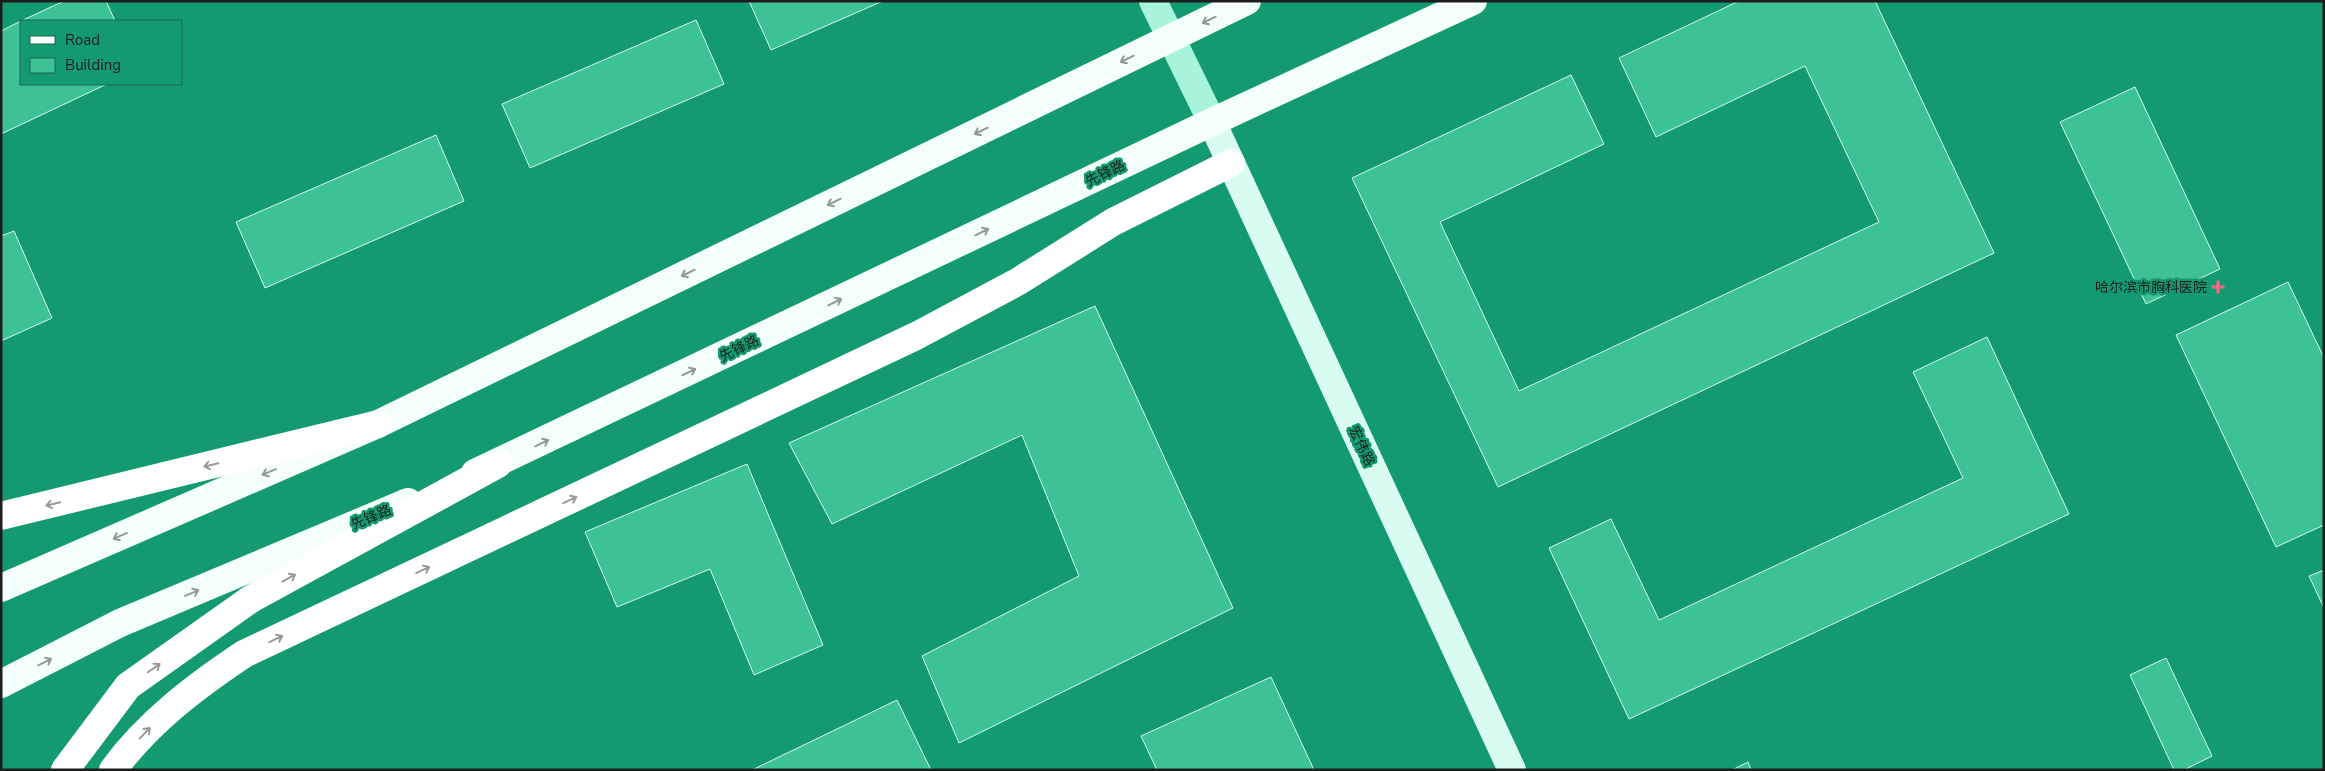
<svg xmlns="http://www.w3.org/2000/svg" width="2325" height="771" viewBox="0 0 2325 771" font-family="'Nunito Sans','Noto Sans SC',sans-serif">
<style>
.building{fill:#3dc197;stroke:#d0fdee}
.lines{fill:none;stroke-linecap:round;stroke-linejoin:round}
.street{stroke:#a8f3db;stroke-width:28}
.secondary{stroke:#d8fcf1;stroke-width:28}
.primary{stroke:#f4fffc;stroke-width:28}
.highway{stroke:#fff;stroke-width:28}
.oneway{stroke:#939998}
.oneway2{stroke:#999}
.poi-dot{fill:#ff6a82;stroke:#149a70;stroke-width:2}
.labels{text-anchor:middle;stroke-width:5;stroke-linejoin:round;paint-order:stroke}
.street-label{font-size:14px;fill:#1d1d1d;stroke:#149a70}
.poi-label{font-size:14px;fill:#1d1d1d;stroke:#149a70;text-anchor:end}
</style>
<rect width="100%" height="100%" fill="#149a70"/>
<path class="building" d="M64,1h42l9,20h-94z
M749,1h134l-112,49z
M1739,1h136l119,252 -496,234 -146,-309 219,-103 33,69 -164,78 79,169 360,-169 -74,-156 -149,71 -37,-79z
M696,20l28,64 -194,84 -28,-64z
M21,21v63h86l-106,50v-103z
M2135,87l85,182 -74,35 -86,-182z
M436,135l28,66 -199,87 -29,-66z
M14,231l38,87 -51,23v-105z
M2288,282l36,76v167l-48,22 -100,-212z
M1095,306l138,302 -274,135 -37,-87 157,-80 -57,-141 -190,89 -43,-81z
M1987,337l82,177 -440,205 -80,-171 62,-29 48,101 304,-142 -50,-106z
M747,464l76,181 -69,30 -44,-106 -93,38 -32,-75z
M2324,570v38l-15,-32z
M2166,658l46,98 -28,14h-10l-44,-95z
M1271,677l43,93h-157l-16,-34z
M897,700l34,70h-179z
M1748,762l3,8h-19z"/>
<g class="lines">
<path class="street" d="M1153,1l59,121"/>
<path class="secondary" d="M1212,122l300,648"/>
<path class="primary" d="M475,473l737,-351 261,-121
M1,588l377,-164 869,-423
M1,684l119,-61 288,-121"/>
<path class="highway" d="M1,516l377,-92
M65,770l63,-84 123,-87 247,-135
M113,770c35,-48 83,-84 131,-116l672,-318 103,-55 94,-59 118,-59"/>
</g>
<defs><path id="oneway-shaft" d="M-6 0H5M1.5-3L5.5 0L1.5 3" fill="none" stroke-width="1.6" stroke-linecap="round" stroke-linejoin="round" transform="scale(1.25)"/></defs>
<g class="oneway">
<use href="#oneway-shaft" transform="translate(1209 20) rotate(154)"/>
<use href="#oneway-shaft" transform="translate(1127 59) rotate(154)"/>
<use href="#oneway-shaft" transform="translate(981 131) rotate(154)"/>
<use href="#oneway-shaft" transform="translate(834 202) rotate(154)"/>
<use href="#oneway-shaft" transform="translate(982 232) rotate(-26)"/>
<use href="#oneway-shaft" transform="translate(688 273) rotate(154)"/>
<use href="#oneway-shaft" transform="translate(835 302) rotate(-26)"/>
<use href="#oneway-shaft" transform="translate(689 372) rotate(-26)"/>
<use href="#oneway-shaft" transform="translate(542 443) rotate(-26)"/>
<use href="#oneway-shaft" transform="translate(269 472) rotate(157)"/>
<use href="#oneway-shaft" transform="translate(120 536) rotate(157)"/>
<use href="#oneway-shaft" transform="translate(192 593) rotate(-23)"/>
<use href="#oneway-shaft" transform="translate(45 662) rotate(-27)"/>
</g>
<g class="oneway2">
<use href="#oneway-shaft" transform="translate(211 465) rotate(166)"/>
<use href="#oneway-shaft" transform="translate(570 500) rotate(-25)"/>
<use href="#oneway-shaft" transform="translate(53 504) rotate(166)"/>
<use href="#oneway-shaft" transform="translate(423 570) rotate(-25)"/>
<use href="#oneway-shaft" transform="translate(289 578) rotate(-29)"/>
<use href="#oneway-shaft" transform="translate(276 639) rotate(-25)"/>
<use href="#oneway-shaft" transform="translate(154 668) rotate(-35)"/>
<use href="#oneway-shaft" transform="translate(145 733) rotate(-46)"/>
</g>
<path class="poi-dot" d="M2215.5 279.5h5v5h5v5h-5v5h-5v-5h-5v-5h5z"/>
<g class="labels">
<g class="street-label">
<text transform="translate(1105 173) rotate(-26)" y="5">先锋路</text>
<text transform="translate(739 348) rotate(-26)" y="5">先锋路</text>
<text transform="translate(1362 446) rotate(65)" y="5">宏伟路</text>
<text transform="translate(371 517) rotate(-23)" y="5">先锋路</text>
</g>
<g class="poi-label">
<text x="2207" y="292">哈尔滨市胸科医院</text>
</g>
</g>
<rect width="2325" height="771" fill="none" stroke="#1d1d1d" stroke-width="5"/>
<rect x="20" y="20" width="162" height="65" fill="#149a70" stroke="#18684f"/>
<rect x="30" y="36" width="25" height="8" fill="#f4fffc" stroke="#18684f"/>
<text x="65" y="45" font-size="15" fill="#1d1d1d">Road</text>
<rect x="30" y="58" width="25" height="15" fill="#3dc197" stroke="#18684f"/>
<text x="65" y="70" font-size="15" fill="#1d1d1d">Building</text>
</svg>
